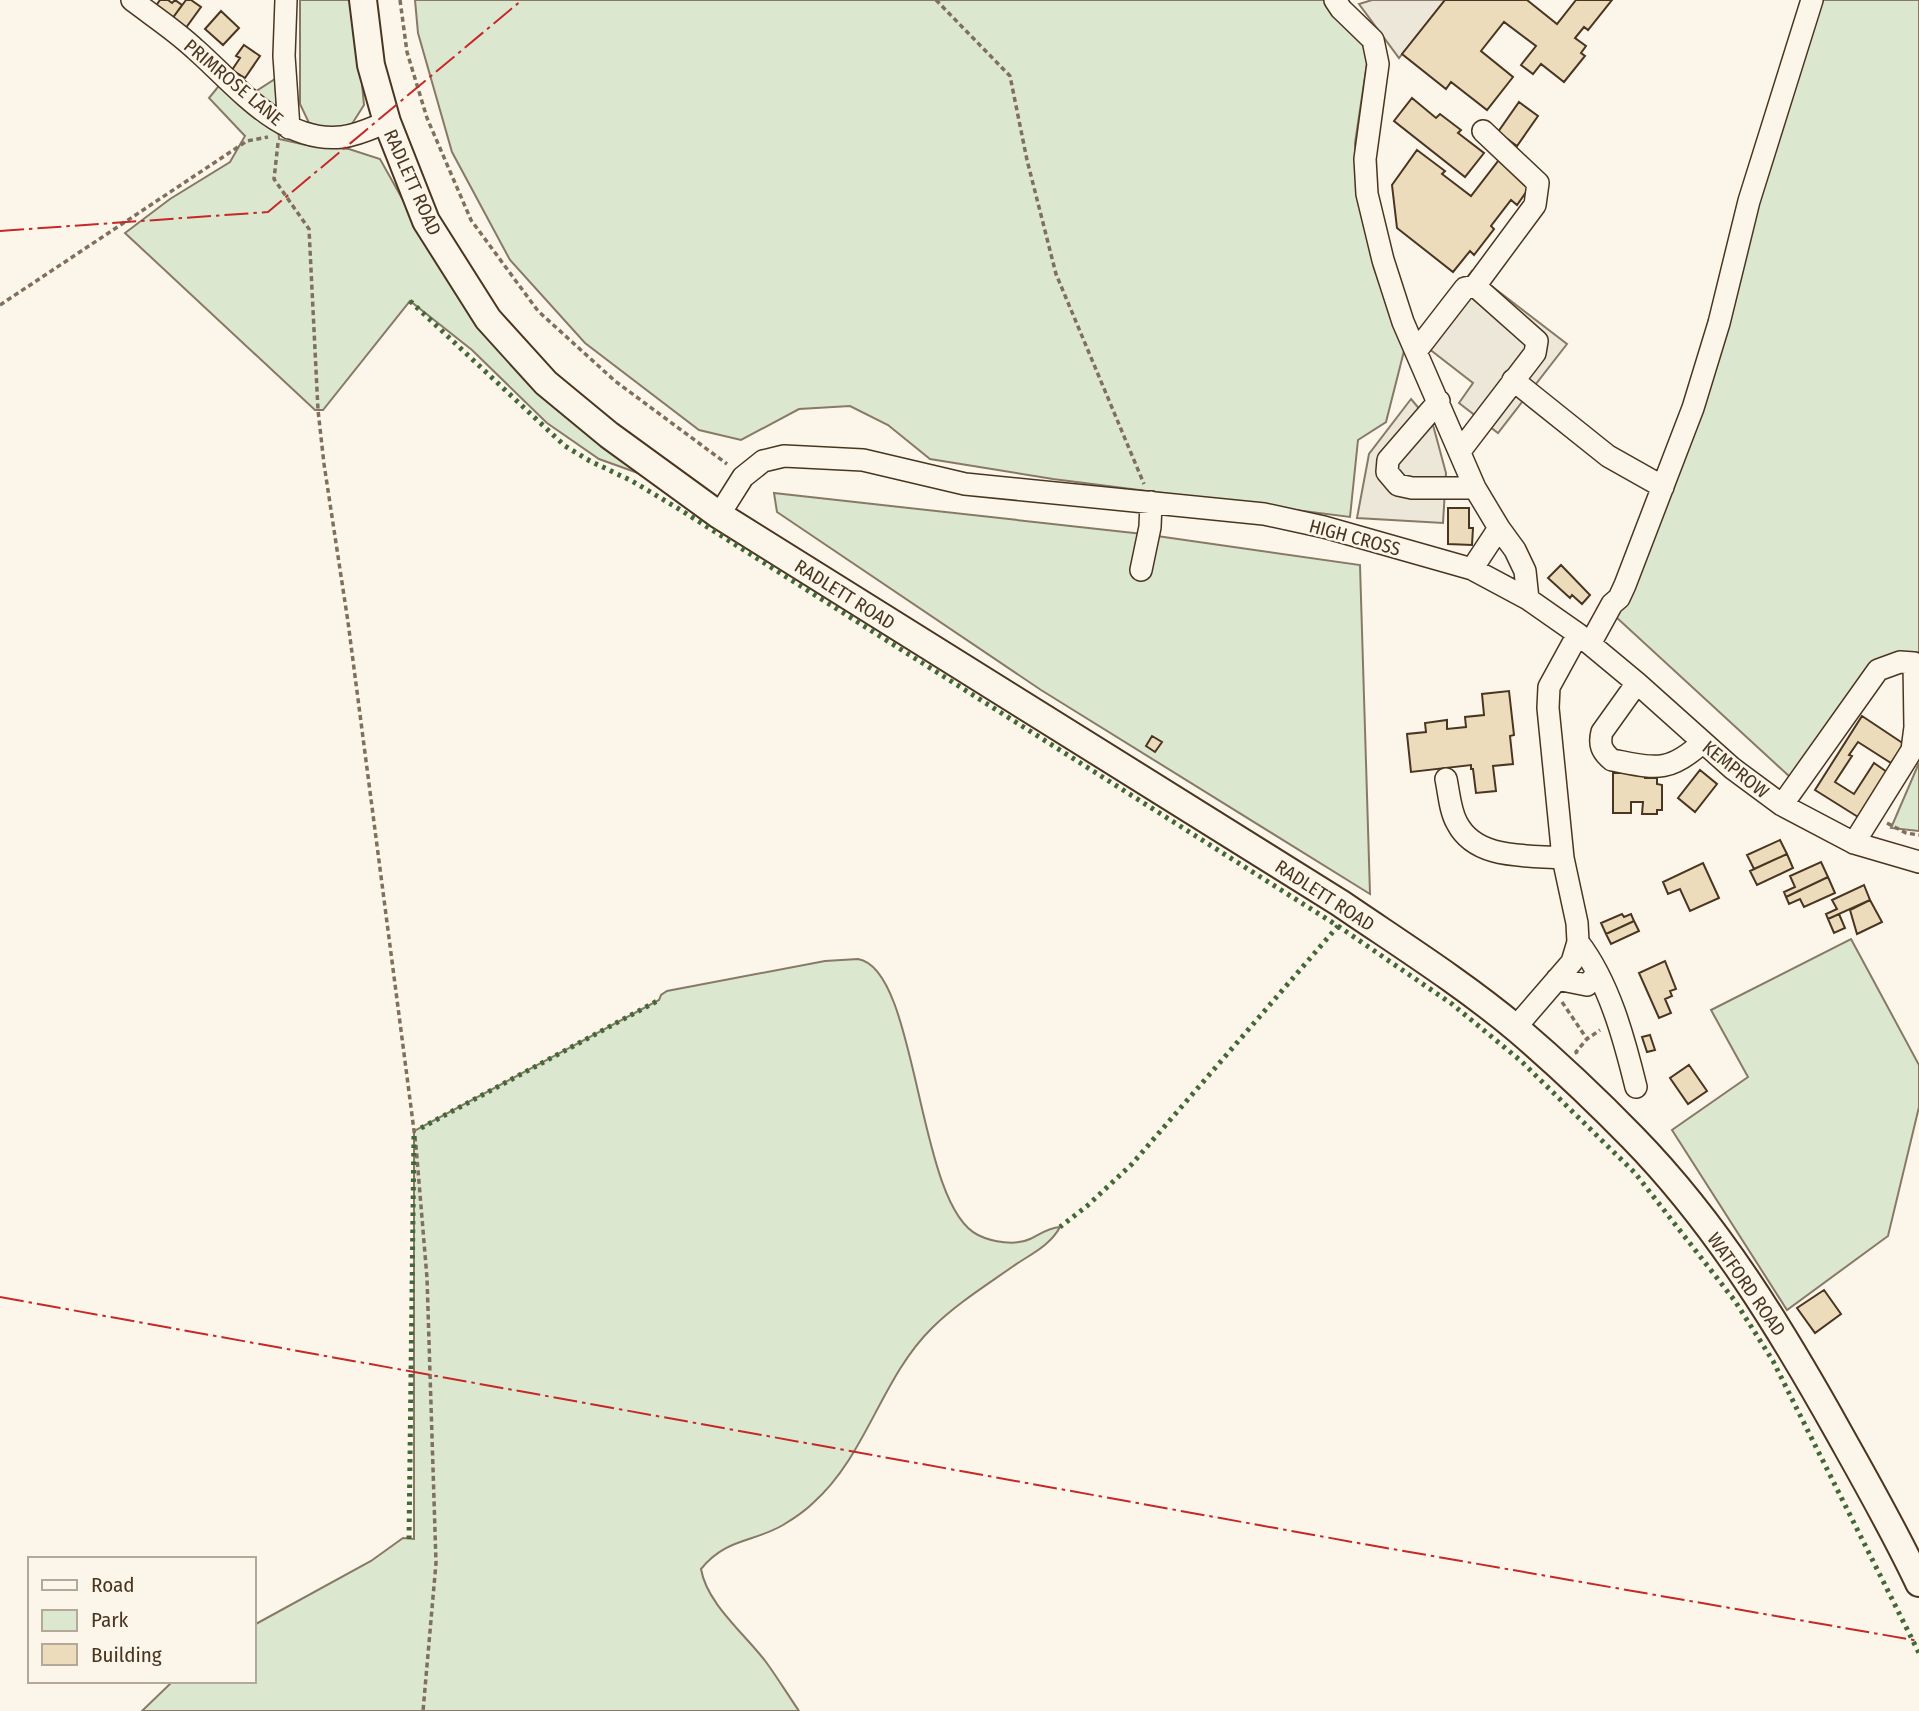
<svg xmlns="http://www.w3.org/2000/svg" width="1919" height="1711" viewBox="0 0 1919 1711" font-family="'Fira Sans Condensed',sans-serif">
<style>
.green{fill:#dce7d0;stroke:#887966;stroke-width:2}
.parking{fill:#ede7d9;stroke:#887966;stroke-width:2}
.building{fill:#ecdcbc;stroke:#4a3520;stroke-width:2}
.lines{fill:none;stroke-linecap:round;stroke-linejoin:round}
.minor-casing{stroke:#4a3520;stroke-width:24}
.major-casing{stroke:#4a3520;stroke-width:30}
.path{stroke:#7f6f5c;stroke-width:3.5;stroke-dasharray:5 3.5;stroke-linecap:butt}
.minor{stroke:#fbf6e9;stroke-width:21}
.major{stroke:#fbf6e9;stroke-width:26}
.hedge{stroke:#436837;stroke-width:5;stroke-dasharray:3.5 5;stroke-linecap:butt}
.power{stroke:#c62828;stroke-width:2;stroke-dasharray:24 5 3.5 5;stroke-linecap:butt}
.labels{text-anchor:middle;stroke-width:5;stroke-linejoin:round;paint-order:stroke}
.street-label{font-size:19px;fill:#4a3520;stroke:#fbf6e9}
</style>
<rect width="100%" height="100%" fill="#fbf6e9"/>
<path class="green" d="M300,0h54l10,105 -14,22 -16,4 -25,-8 -9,-19z
M415,0h921l28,42 3,21 -12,80 2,39 17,86 30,83 -18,71 -28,18 -8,77 -297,-38 -123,-20 -42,-34 -38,-19 -51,3 -58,31 -42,-10 -114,-87 -75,-83 -58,-108 -34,-119z
M1819,0h100v663l-36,-4 -93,118 -174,-160z
M275,79l4,60 27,6 43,4 31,10 61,109 118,141 79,64 -39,-14 -52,-36 -75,-73 -62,-49 -87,109h-8l-190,-177 45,-34 60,-37 15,-26 -36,-38 13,-16 28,13z
M774,493l369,41 217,31 10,329 -329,-204 -264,-178z
M1919,763v68l-28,-3z
M1851,939l68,126v42l-31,129 -101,74 -115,-180 76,-53 -37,-67z
M858,959c61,10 58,246 120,276 14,7 38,11 52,4 10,-5 18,-11 30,-12 -10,19 -31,28 -48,40 -27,19 -57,38 -80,61 -51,50 -65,127 -119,175 -8,8 -20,16 -30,22 -31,18 -57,13 -82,44 6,35 44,65 65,93 11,15 22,33 33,49h-657l31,-30h81v-56l117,-64 32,-23 11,1v-408l245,-131 2,-5 6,-4 158,-30z"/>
<path class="parking" d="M1372,0h73l-46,58 -40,-54z
M1472,271l95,73 -69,89 -39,-30 14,-20 -54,-42z
M1411,399l22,26 13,48 -3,50 -86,-5 12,-64z"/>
<path class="building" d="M160,0h8l4,3 3,-3 7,5 -10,14 -17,-12z
M186,0h5l10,7 -16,22 -13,-10z
M1445,0h82l30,24 19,-24h36l-24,30 -4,-3 -9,11 11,8 -5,7 4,3 -21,26 -23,-18 -8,10 -12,-9 15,-19 -32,-24 -23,29 32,26 -26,33 -36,-28 -5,7 -44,-35z
M221,11l18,17 -16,17 -18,-16z
M244,45l16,11 -15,22 -13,-8 8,-12 -4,-2z
M1412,98l24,20 4,-4 21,16 -3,3 26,20 -19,24 -71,-56z
M1519,102l19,14 -21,30 -19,-14z
M1417,150l28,21 -3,3 29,22 31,-40 32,25 -17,24 -6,-5 -20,26 3,3 -20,26 -4,-4 -17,21 -56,-44 -5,-43z
M1448,508h21v20h4l-1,17 -24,-1z
M1561,565l29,30 -8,9 -10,-9 -2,3 -22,-20z
M1509,691l5,44 -4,1 3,28 -20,2 3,25 -20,2 -3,-24h-2v-4l-60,7 -4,-38 19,-2 -1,-9 22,-3v9l19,-2 -1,-10 19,-2 -2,-21z
M1862,716l42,28 -13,19 -33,-21 -9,13 3,1 -17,26 19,12 20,-31 13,9 -29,45 -43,-27z
M1152,736l10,6 -7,10 -9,-6z
M1700,770l17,14 -22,28 -17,-14z
M1613,773h32v5h12v6l5,1v25h-5v4h-15l1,-12h-12v11h-18z
M1780,840l7,14 -33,15 -7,-14z
M1787,854l6,14 -36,17 -7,-14z
M1821,862l7,15 -42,20 -2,-5 11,-5 -5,-11z
M1703,863l16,35 -29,13 -10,-22 -12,5 -5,-12z
M1828,877l7,16 -31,14 -4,-8 -11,5 -3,-7z
M1864,885l6,15 -42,19 -2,-5 11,-5 -5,-9z
M1870,900l12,22 -25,12 -7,-24z
M1622,914l2,3 7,-3 3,7 -28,13 -5,-11z
M1839,914l6,14 -11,5 -6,-14z
M1634,921l5,10 -28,13 -5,-10z
M1665,961l11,28 -6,2 2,5 -7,3 6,14 -12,5 -20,-45z
M1650,1035l5,15 -8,2 -5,-15z
M1689,1065l18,26 -19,13 -18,-26z
M1824,1290l17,24 -26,19 -18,-25z"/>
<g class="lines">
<g class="minor-casing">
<path id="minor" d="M132,0c21,16 44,31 63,49 41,36 86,95 147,88 16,-2 30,-9 45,-15
M286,0l-2,56 5,72
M1335,0l6,9 32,31 5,24 -13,95 2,35 16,66 20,62 72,166 24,40 16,22 10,21 3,28
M1475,286l60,-81 3,-22 -55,-52
M1417,350l48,-62 10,-2 62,55 -2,12 -75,98
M1513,380l95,76 55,31
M1439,401l-51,59 -1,12 11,13 14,3h63
M719,515l24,-38 20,-16 21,-5 79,4 102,24 299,30 60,13 148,42 56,30 50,35 59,49 95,85 50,37 72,38 65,19
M1472,569l27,-41
M1141,570l9,-43 1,-25
M1590,644l22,-40 7,-6 6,-13 68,-177 26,-85 30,-122 63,-201
M1637,683l-35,49c-3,12 -1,19 10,28 43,8 56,14 91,-18
M1446,779c3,14 4,32 11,44 19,37 69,32 106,35
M1782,805l96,-135 22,-8 14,1 1,64 -3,23 -58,93
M1578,942c31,40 46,96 58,145
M1557,979l30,6 10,-11
M1515,1028l57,-66 6,-20 -1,-19 -14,-65 -15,-150 1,-21 29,-53"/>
</g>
<g class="major-casing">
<path id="major" d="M363,0l8,65 16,57 39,99 62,98 58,64 63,52 110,80 621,388c60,41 122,80 177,126 41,35 79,71 116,109 84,86 148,191 206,295 28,50 56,99 80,150"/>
</g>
<path class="path" d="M400,0l7,52 20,66 44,102 67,91 77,70 112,83
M936,0l74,76 17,84 29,114 88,210
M278,143l-4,36 35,50 9,181 6,54 24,158 68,524 11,132 9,285 -13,148
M0,305l247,-164 21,-4
M1887,823l19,10 13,2
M1562,1002l25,37
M1577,1054l-1,-2 11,-13 13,-9"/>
<use href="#minor" class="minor"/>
<use href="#major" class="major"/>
<path class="hedge" d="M410,301l155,145 25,15 42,20 47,28 659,417 -206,238 -45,42 -27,21
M1338,926l114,78 69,57 114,112 100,128 38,60 146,292
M421,1128l238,-128
M409,1539l5,-406"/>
<path class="power" d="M0,231l268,-19 254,-212
M0,1297l1358,246 561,98"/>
</g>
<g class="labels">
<g class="street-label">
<text transform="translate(234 82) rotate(40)" y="7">PRIMROSE LANE</text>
<text transform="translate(413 182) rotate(66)" y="7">RADLETT ROAD</text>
<text transform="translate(1355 537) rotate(15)" y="7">HIGH CROSS</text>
<text transform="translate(845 594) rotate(32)" y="7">RADLETT ROAD</text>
<text transform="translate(1736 769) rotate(39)" y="7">KEMPROW</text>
<text transform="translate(1325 895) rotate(33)" y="7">RADLETT ROAD</text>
<text transform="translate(1747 1284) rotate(55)" y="7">WATFORD ROAD</text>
</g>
</g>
<rect x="28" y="1557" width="228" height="126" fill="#fbf6e9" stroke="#b4a999" stroke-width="2"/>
<rect x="42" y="1580" width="35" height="10" fill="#fbf6e9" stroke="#b4a999" stroke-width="2"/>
<text x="91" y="1592" font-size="21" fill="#4a3520">Road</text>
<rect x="42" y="1610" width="35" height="21" fill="#dce7d0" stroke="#b4a999" stroke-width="2"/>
<text x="91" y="1627" font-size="21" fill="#4a3520">Park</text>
<rect x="42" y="1644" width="35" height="21" fill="#ecdcbc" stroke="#b4a999" stroke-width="2"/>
<text x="91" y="1662" font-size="21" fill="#4a3520">Building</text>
</svg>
